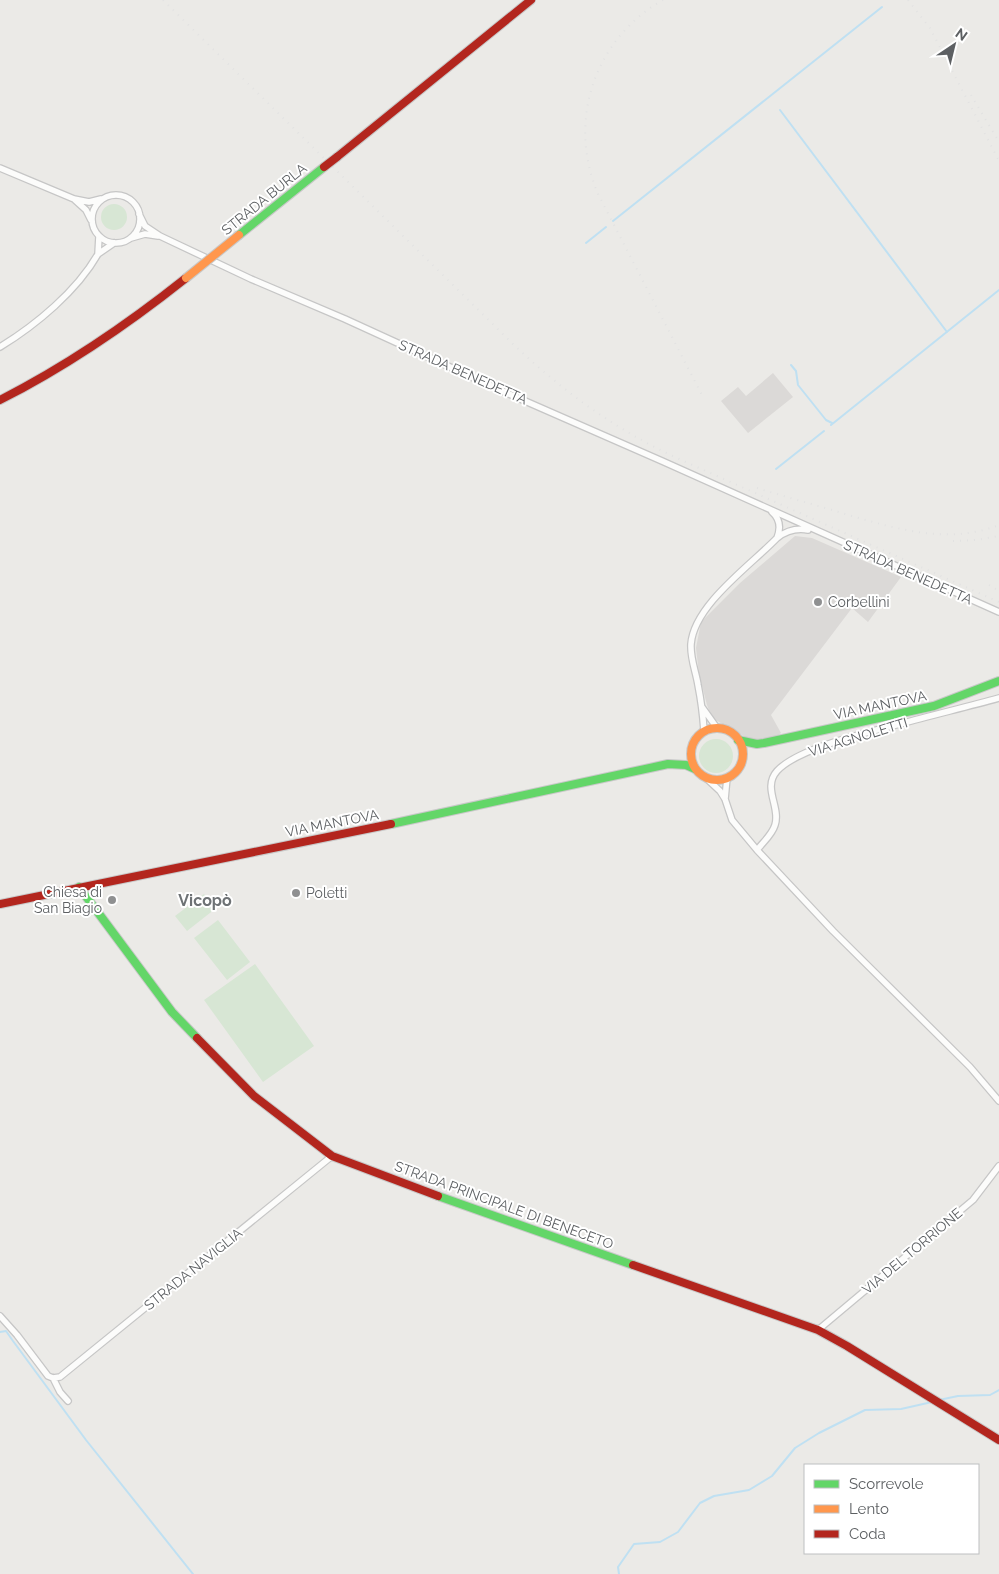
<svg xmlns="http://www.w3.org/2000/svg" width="999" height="1574" viewBox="0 0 999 1574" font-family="Raleway,sans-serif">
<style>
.industrial{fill:#dbd9d7}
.green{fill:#d7e6d4}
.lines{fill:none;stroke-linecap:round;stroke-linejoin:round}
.stream{stroke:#bfe0f2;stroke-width:2}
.street-casing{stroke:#c6c6c6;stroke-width:8}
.fast-casing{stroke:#c8c8c8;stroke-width:10}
.slow-casing{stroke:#c8c8c8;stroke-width:10}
.jam-casing{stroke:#c8c8c8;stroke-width:10}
.street{stroke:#fcfcfb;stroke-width:5.5}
.fast{stroke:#63d668;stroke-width:8}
.slow{stroke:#ff974d;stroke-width:8}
.jam{stroke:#b3261e;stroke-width:8}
.rail{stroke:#e2e2e2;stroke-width:2;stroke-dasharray:1 6;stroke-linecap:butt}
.slow-bridge-casing{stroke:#c8c8c8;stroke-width:10;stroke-linecap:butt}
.jam-bridge-casing{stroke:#c8c8c8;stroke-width:10;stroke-linecap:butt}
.slow-bridge{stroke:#ff974d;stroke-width:8}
.jam-bridge{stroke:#b3261e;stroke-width:8}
.poi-dot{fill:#8f9091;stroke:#fff;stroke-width:2}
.labels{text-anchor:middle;stroke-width:4;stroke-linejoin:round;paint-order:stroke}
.street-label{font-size:14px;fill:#5d6063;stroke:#fff}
.poi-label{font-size:14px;fill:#5d6063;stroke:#fff;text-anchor:start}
.quarter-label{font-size:16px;font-weight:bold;fill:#6e7275;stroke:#fff}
</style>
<rect width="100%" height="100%" fill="#ebeae7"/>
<path class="industrial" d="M773,373l20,24 -45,36 -27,-32 17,-14 8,9z
M795,536l17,2 89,39 -33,45 -16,-14 -81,107 10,18 -4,3 -17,4 -11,-1 -37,-21 -5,-13 -8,-31 -3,-26 5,-26 39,-39z"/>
<path class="green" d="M101 217a13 13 0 1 1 26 0a13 13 0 1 1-26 0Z
M699 756a17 17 0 1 1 34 0a17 17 0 1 1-34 0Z
M204,894l11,15 -28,22 -12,-15z
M218,920l32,42 -23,18 -33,-42z
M255,964l59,82 -51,36 -59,-82z"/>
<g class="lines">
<path class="stream" d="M780,110l167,222
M613,221l269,-214
M586,243l20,-16
M791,365l5,6 2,14 28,35 6,3
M831,425l168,-135
M776,469l48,-38
M0,1332l6,-1 7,10 73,99 107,134
M939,1400l19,-4 32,-1 9,-5
M619,1574l-1,-7 16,-23 26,-2 18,-10 22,-29 14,-7 35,-6 23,-14 23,-28 24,-15 46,-23 36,-1 31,-7"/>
<g class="street-casing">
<path id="street" d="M0,168l74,31 15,3 12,-3
M92 219a24 24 0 1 1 48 0a24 24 0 1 1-48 0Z
M75,200l11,10 5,10
M139,214l6,12 15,10 91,43 94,40 164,75 153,67 337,151
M99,236l-1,18 16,-11
M131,238l14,-4 13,2
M0,347c36,-22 77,-56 98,-93
M777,538c9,-7 20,-10 31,-8
M702,707l15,21
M704,731c-1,-15 -3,-31 -6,-46 -2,-13 -8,-27 -7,-41 3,-39 60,-79 86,-106 4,-10 3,-19 -5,-26
M706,778l14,13 5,8 7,21 25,30 76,81 137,136 29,34
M725,799l2,-21
M757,850c6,-8 15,-15 18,-25 6,-18 -13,-37 2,-54 21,-23 92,-39 123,-47 33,-9 66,-17 99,-26
M0,1316l17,19 31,41 5,2 7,-1 272,-221
M818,1330l155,-130 26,-34
M53,1378l7,14 8,9"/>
</g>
<g class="fast-casing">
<path id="fast" d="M239,235l85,-68
M738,740l19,4 7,-1 170,-37 65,-25
M391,824l277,-60 18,1 9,4
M79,887l93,125 25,26
M438,1196l195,69"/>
</g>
<g class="slow-casing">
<path id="slow" d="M691 754a26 26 0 1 1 52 0a26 26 0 1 1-52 0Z"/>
</g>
<g class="jam-casing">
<path id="jam" d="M337,157l194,-157
M0,400c67,-34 127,-75 186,-122
M0,904l391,-80
M197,1038l57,58 78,60 106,40
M633,1265l185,65 29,16 152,94"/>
</g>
<use href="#street" class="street"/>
<use href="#fast" class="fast"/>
<use href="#slow" class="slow"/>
<use href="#jam" class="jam"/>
<path class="rail" d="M163,0l349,343c50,48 104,87 167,116l320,143
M663,0c-69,39 -96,121 -65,194l105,203
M908,0l22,28 69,133
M971,95l28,47
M757,488c29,9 59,17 88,26 52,15 102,31 154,11
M953,541l23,-1 23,-4
M989,585l10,6"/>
<g class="slow-bridge-casing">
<path id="slow-bridge" d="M186,278l53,-43"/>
</g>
<g class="jam-bridge-casing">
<path id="jam-bridge" d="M324,167l13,-10"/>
</g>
<use href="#slow-bridge" class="slow-bridge"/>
<use href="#jam-bridge" class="jam-bridge"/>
</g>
<g class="poi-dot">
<circle cx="818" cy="602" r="5"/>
<circle cx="296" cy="893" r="5"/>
<circle cx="112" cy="900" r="5"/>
</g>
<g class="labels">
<g class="street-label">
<text transform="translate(264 199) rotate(-39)" y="5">STRADA BURLA</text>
<text transform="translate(463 372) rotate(24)" y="5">STRADA BENEDETTA</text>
<text transform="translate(908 572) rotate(24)" y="5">STRADA BENEDETTA</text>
<text transform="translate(880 705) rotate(-12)" y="5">VIA MANTOVA</text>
<text transform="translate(858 737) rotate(-17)" y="5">VIA AGNOLETTI</text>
<text transform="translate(332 823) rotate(-11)" y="5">VIA MANTOVA</text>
<text transform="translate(504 1205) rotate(20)" y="5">STRADA PRINCIPALE DI BENECETO</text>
<text transform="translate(912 1251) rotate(-40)" y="5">VIA DEL TORRIONE</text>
<text transform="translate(193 1269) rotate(-39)" y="5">STRADA NAVIGLIA</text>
</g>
<g class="poi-label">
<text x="828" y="607">Corbellini</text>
<text x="102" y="897" text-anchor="end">Chiesa di<tspan x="102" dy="16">San Biagio</tspan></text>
<text x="306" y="898">Poletti</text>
</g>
<g class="quarter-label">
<text x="205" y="906">Vicopò</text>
</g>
</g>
<rect x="804" y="1464" width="175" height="90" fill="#ffffff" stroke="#bebfc1"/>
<rect x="814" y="1480" width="25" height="8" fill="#63d668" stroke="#bebfc1"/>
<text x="849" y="1489" font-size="15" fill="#5d6063">Scorrevole</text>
<rect x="814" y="1505" width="25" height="8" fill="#ff974d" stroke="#bebfc1"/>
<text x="849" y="1514" font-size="15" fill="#5d6063">Lento</text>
<rect x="814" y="1530" width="25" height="8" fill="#b3261e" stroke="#bebfc1"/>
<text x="849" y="1539" font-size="15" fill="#5d6063">Coda</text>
<g transform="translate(954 45) rotate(35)" stroke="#ffffff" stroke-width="4" paint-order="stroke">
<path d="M0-4L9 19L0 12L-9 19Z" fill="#5d6063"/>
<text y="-8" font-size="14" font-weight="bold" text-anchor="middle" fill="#5d6063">N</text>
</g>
</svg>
